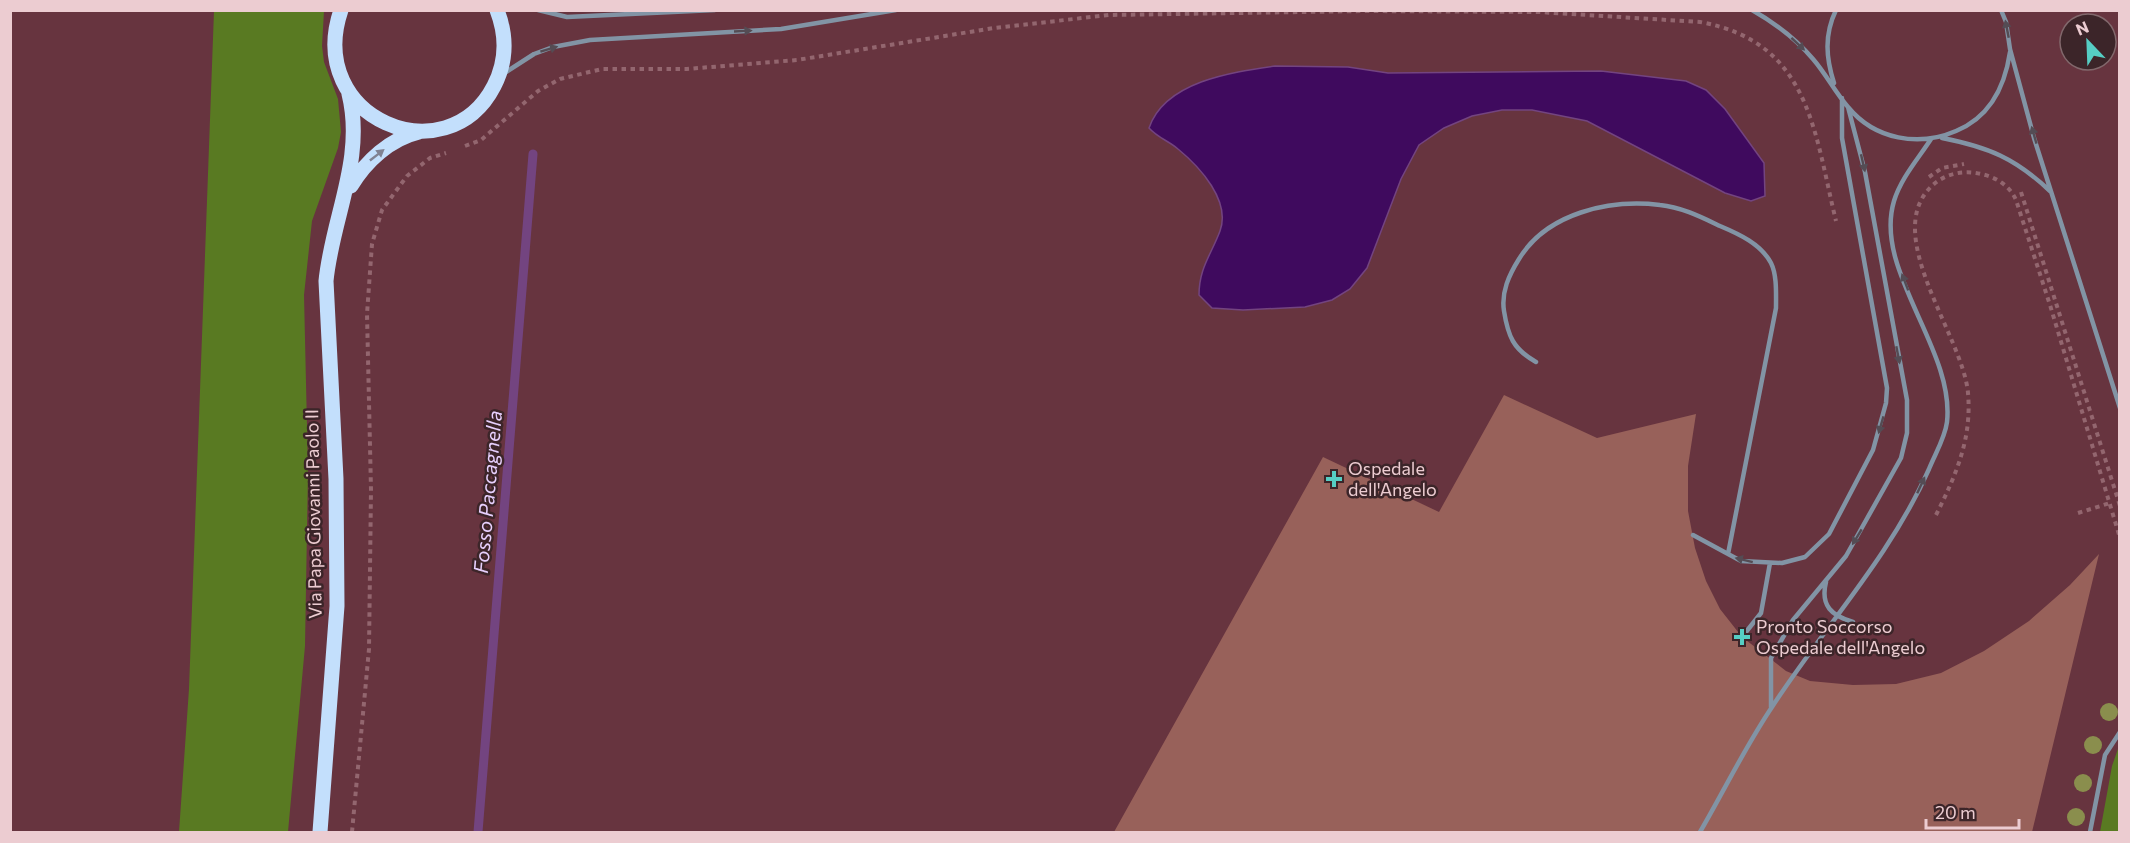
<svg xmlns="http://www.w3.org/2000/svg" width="2130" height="843" viewBox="0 0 2130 843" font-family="Commissioner,sans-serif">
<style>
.green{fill:#597a22}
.water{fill:#3f0a5e;stroke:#734480;stroke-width:1.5}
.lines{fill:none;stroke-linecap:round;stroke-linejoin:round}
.stream{stroke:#734480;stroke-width:9}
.building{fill:#98615a}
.path{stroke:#93666f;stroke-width:4;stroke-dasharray:4.5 4.5;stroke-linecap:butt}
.lane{stroke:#8294a5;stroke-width:4.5}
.primary{stroke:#c3dffc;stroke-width:15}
.tree{fill:#8a8e4d}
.oneway{fill:#544c54}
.oneway2{fill:#808292}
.poi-dot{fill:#56cec4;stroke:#3c2529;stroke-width:2}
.labels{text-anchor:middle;stroke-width:5;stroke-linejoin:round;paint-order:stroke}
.poi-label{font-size:18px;fill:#ecccd1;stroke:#3c2529;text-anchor:start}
.street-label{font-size:18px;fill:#ecccd1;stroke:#3c2529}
.water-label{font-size:20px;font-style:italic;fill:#e7d0fd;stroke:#3c2529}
</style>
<rect width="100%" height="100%" fill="#67343f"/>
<path class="green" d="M214,11h110l-2,35 2,16 14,37 3,33 -3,16 -26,73 -8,74 4,176 -3,175 -17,186h-109l10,-143z
M2119,746v86h-19l12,-66z"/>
<path class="water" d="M1275,66l73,1 40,6 213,-2 85,10 20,9 19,19 39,54 1,33 -14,5 -26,-8 -138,-72 -55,-11h-30l-30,6 -28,12 -25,17 -18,34 -34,89 -17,21 -18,11 -27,7 -62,3 -31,-2 -13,-13c0,-27 12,-40 21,-64 11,-30 -20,-64 -42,-82 -9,-8 -20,-11 -29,-21 16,-47 84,-56 126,-62z"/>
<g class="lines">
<path class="stream" d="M478,832l55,-678"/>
</g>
<path class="building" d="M1504,395l93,43 99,-24 -8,52v45l7,37 11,33 14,28 22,28 44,34 24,10 43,4 43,-1 45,-11 43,-22 45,-30 41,-36 29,-31 -67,278h-918l209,-375 116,55z"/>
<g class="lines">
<path class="path" d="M465,146l16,-6 57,-49 22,-12 42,-10h85l110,-9 197,-32 115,-13 256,-4 174,1 161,10c110,20 114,109 136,199
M1929,177l13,-9 22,-4
M2021,192l99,314
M2078,513l32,-10
M1936,515c20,-40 36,-76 32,-122 -5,-58 -90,-161 -34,-209 13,-11 31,-14 47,-10 15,3 29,12 35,26l34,105 70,233
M352,832l17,-183 2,-159 -4,-176 5,-70 10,-34 25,-34 23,-18 16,-5"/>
<path class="lane" d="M538,10l29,7 148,-7
M1752,10c23,13 44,29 61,49 13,15 22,33 35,48 27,33 71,40 108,24 34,-14 49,-45 54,-79
M2001,10l5,12 4,27 24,89 86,270
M503,74l31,-20 19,-7 37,-7 191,-11 115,-19
M1834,83c-8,-25 -10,-48 2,-73
M1942,138c46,9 73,20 108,53
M1536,362c-23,-13 -28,-26 -32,-51 -3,-19 5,-36 15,-52 28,-46 90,-60 141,-54 21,2 41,12 60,21 19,8 41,18 51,37 6,12 5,30 5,45l-48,246
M1693,535l48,26 41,2 23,-6 24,-23 44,-84 13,-47 1,-15 -45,-250v-40
M1826,582c-6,24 6,34 27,40
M1742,637l19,-24 9,-50
M1771,707v-49l22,-38 53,-64 55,-98 6,-25v-33l-42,-228 -17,-65
M1700,832c24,-41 45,-85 72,-125 52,-80 118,-150 157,-238 6,-15 16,-31 18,-47 8,-73 -74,-151 -53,-221 7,-23 24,-42 37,-62
M2090,832l15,-77 15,-23"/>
<path class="primary" d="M341,10c-37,109 106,167 153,76 13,-25 13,-50 3,-76
M351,186c15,-25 39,-47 68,-54
M320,832l17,-226 -1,-127 -10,-198c6,-63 39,-122 23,-187"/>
</g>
<g class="tree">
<circle cx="2109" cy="712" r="9"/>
<circle cx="2093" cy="745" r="9"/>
<circle cx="2083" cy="783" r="9"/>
<circle cx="2076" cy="817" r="9"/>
</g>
<defs><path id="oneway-solid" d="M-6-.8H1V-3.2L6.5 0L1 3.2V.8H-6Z" transform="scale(1.5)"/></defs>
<g class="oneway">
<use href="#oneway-solid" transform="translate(2007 29) rotate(-101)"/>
<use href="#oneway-solid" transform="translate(743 31) rotate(-3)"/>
<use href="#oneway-solid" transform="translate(1798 44) rotate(43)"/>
<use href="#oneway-solid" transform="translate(549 49) rotate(-17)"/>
<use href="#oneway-solid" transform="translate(2034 135) rotate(-106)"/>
<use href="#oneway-solid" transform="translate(1863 163) rotate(77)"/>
<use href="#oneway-solid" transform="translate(1905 282) rotate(-111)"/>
<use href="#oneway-solid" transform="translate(1898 355) rotate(79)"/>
<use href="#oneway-solid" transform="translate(1881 425) rotate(106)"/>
<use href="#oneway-solid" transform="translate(1921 485) rotate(-65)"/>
<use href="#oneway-solid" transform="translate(1857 537) rotate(121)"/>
<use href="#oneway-solid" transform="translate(1744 560) rotate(-166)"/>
</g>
<use class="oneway2" href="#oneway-solid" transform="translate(377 155) rotate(-38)"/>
<g class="poi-dot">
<path d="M1331 470h6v6h6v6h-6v6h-6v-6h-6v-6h6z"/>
<path d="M1739 628h6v6h6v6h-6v6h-6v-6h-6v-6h6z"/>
</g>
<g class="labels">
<g class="poi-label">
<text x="1348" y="475">Ospedale<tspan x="1348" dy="21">dell'Angelo</tspan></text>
<text x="1756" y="633">Pronto Soccorso<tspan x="1756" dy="21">Ospedale dell'Angelo</tspan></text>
</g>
<g class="street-label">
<text transform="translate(314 514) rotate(-91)" y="6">Via Papa Giovanni Paolo II</text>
</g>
<g class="water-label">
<text transform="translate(488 492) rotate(-85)" y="7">Fosso Paccagnella</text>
</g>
</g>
<rect width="2130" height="843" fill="none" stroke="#ecccd1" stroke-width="24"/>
<g transform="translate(2088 42) rotate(337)"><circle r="28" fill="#3c2529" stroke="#82686c" stroke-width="1.5"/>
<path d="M0-4.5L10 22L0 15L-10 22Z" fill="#56cec4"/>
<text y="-9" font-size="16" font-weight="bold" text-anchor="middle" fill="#ecccd1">N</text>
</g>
<path d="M1926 819v9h93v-9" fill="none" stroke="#ecccd1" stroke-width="3"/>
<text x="1935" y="819" font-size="18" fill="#ecccd1" stroke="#3c2529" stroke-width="4.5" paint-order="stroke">20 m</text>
</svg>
